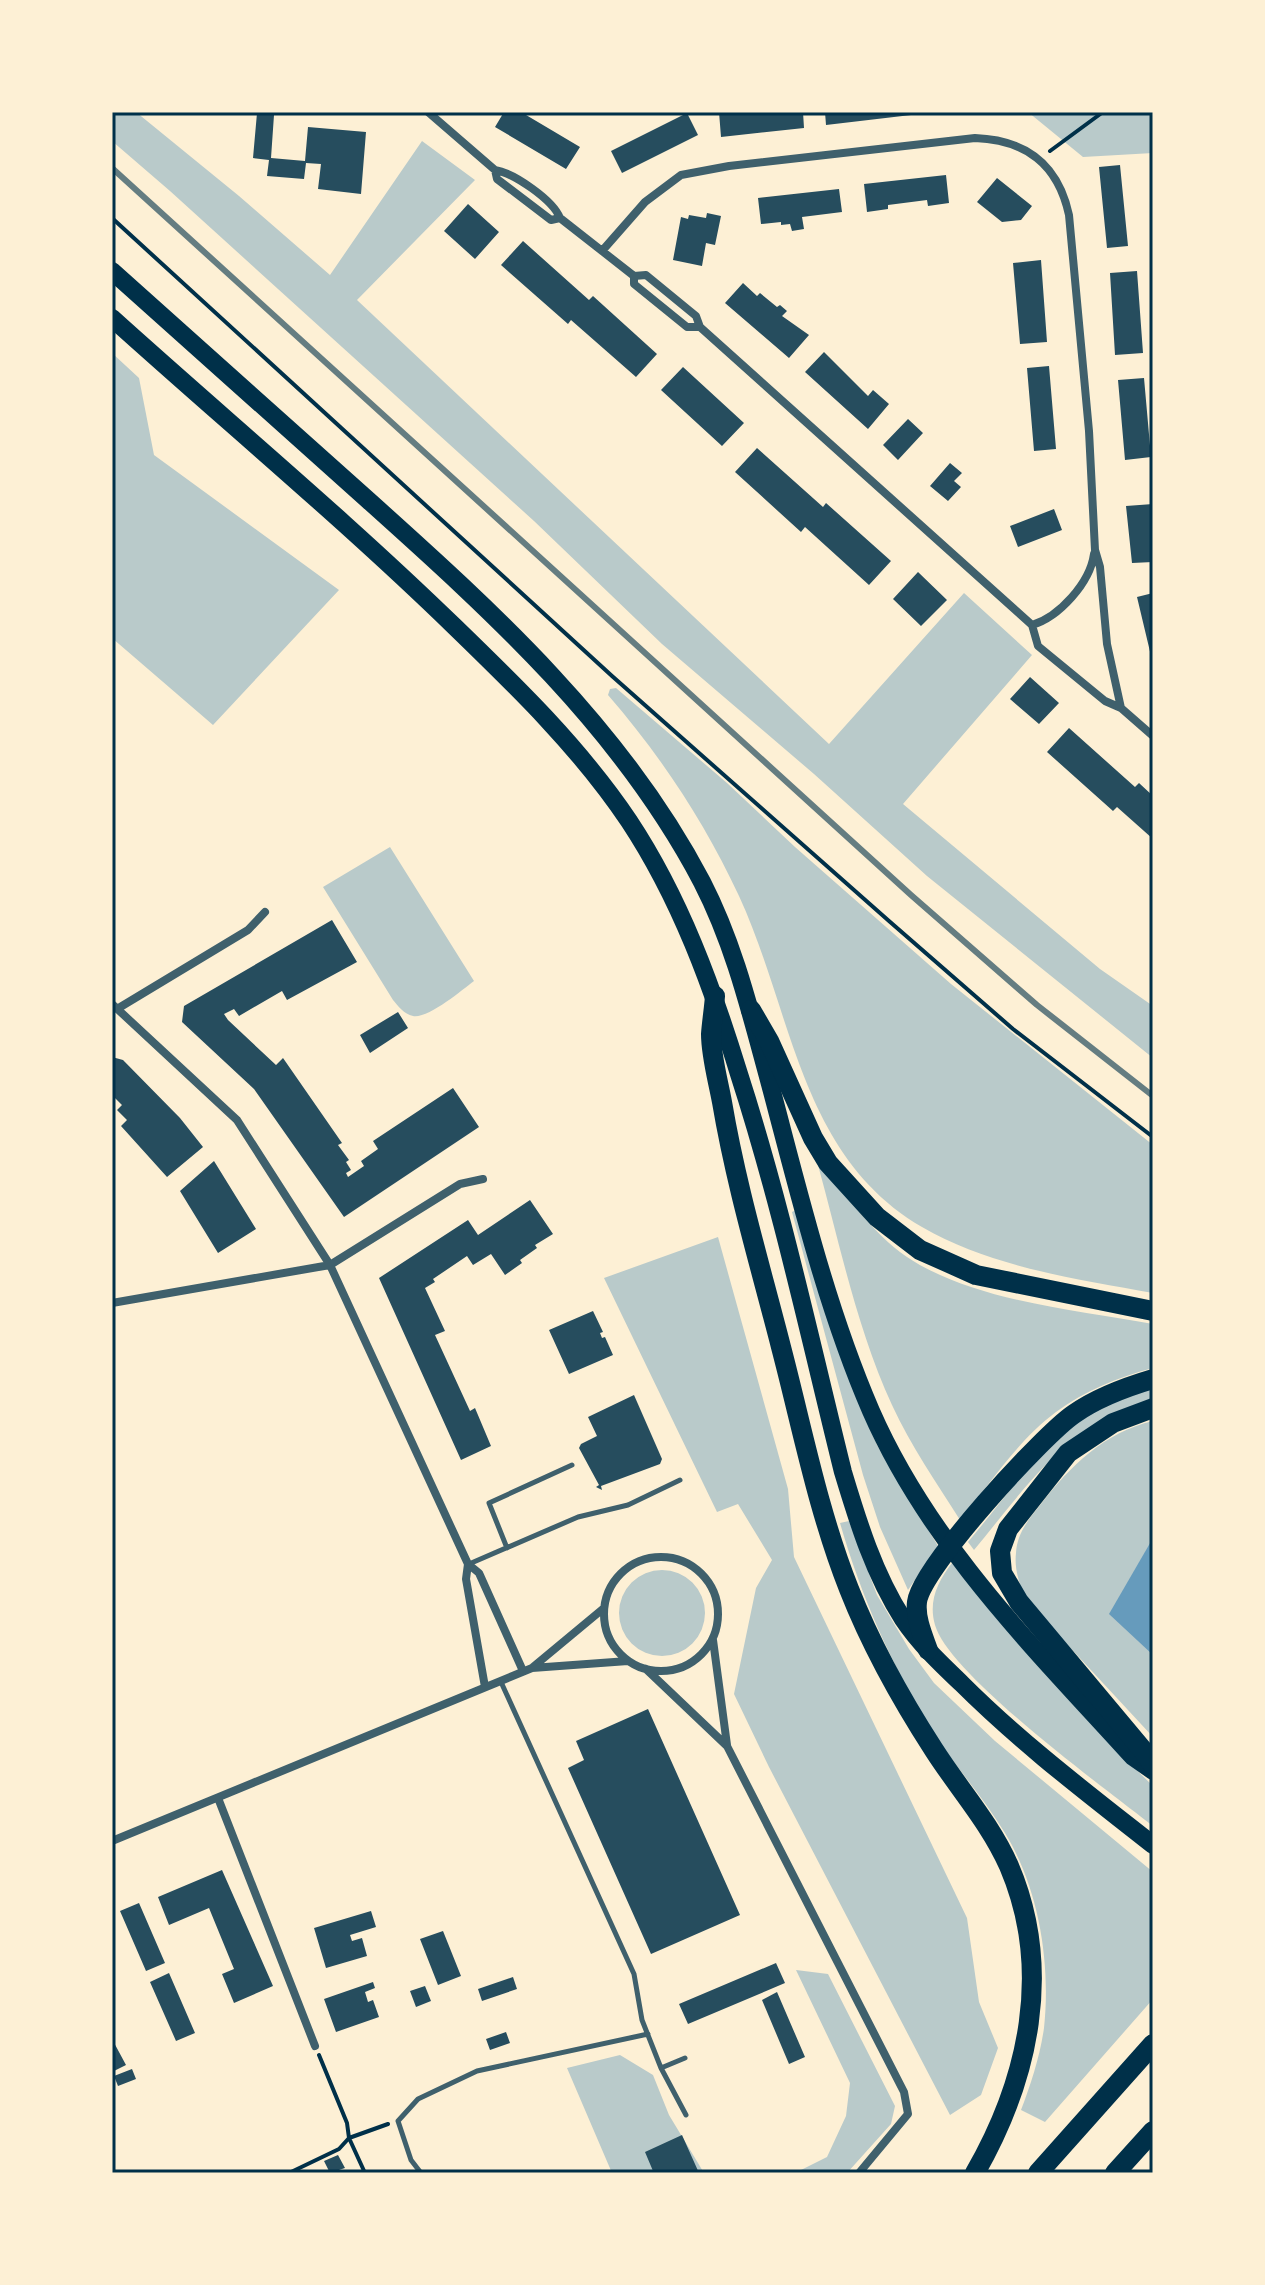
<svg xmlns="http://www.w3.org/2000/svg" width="1265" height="2285" viewBox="0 0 1265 2285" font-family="'IBM Plex Sans',sans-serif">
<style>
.green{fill:#b9caca}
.water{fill:#669bbc}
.building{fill:#264d5e}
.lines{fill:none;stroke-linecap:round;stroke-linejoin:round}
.path{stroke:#003049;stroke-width:4}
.service{stroke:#3f606c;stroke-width:5}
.minor{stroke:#3f606c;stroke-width:8}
.trunk{stroke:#003049;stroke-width:18}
.motorway{stroke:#003049;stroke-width:20}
.rail{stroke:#657d81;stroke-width:6}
.neatline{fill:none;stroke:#003049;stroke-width:3}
</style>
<rect width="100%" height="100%" fill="#fdf0d5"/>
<path class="green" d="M112,112h24l103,84 91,79 92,-134 53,39 -118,120 472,444 135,-151 68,62 -129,149 197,165 53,37v52l-226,-182 -113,-102 -152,-130 -128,-123 -364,-330 -58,-50z
M1028,112h125v41l-70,4z
M112,353l27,25 15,77 185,135 -126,135 -101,-87z
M616,688l111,95 68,64 156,137 202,161v148c-77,-14 -162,-26 -231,-66 -122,-71 -129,-214 -183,-331 -34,-73 -78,-140 -131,-201l2,-6z
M390,847l84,134c-12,9 -46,38 -61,35 -9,-2 -15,-10 -20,-16l-70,-113z
M818,1165c30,29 53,68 89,92 66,44 169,53 246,67v44c-34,9 -69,23 -97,44 -38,28 -66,72 -96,108 -24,-38 -49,-74 -68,-115 -35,-76 -52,-160 -74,-240z
M796,1210l60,187 21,48 61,101 -30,44 -28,-63 -17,-52 -71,-263z
M718,1237l70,252 6,68 173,361 12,84 19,46 -17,47 -31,20 -181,-348 -35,-73 22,-106 16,-28 -34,-56 -21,8 -113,-234z
M1153,1387v12c-86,24 -125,86 -179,151l-6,-8c38,-45 72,-97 123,-129 19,-12 41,-18 62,-26z
M1153,1421v316l-127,-137c-6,-15 -12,-30 -10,-47 1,-20 13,-34 25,-49 29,-38 64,-72 112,-83z
M849,1521l28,74 32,54 25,34 61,58 158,131v127l-108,123 -24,-12c10,-26 19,-54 23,-82 7,-65 -5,-139 -39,-195 -22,-36 -51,-68 -74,-104 -40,-65 -70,-133 -91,-206z
M952,1563l165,188 36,35v40c-46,-36 -204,-151 -218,-201 -7,-24 3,-44 17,-62z
M619 1613a43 43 0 1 1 86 0a43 43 0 1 1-86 0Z
M796,1970l32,4 67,132 -4,18 -44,49h-52l32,-16 19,-41 4,-33z
M620,2055l33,20 16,40 35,58h-92l-45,-105z"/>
<path class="water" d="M1153,1538v117l-44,-41z"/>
<path class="building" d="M504,112h17l59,35 -14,22 -71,-42z
M719,112h84l1,16 -83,9z
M825,112h85l1,3 -85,10z
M257,113l17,2 -3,43 34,3 3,-34 58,5 -5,62 -43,-5 3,-25 -15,-1 -2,16 -37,-3 2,-16 -16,-2z
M687,113l11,22 -76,38 -11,-22z
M1120,165l8,81 -21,2 -8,-81z
M946,175l3,28 -21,3 -1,-6 -39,5v4l-21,3 -3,-28z
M997,178l35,28 -11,14 -19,2 -25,-20z
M839,189l3,23 -40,5 2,12 -12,2 -2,-7 -9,1v-3l-20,2 -3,-26z
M468,204l31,28 -24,27 -31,-28z
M707,213l14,3 -6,29 -9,-2 -4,23 -29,-6 8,-43 7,2 1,-4 17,3z
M523,241l66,59 4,-4 64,58 -21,23 -65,-57 -3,4 -67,-59z
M1041,260l6,82 -27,2 -7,-81z
M1137,271l6,82 -28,2 -5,-82z
M743,283l14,13 3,-3 17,14 3,-2 7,6 -5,5 27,19 -20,23 -64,-55z
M824,352l44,44 5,-6 16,14 -21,25 -63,-57z
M1049,366l7,83 -22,2 -7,-83z
M683,367l61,56 -22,23 -61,-56z
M1144,378l7,79 -26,3 -7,-80z
M908,419l15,14 -25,27 -15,-15z
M757,448l66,59 3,-4 65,58 -22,24 -64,-58 -4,5 -66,-60z
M950,463l12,10 -8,8 7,6 -13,14 -18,-15z
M1153,504v58l-21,1 -6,-57z
M1054,509l8,21 -44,17 -8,-21z
M918,572l29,28 -26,26 -28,-27z
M1153,593v67h-1l-15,-63z
M1030,677l29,26 -20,21 -29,-25z
M1069,728l66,59 4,-4 14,13v43l-36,-32 -4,4 -66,-59z
M332,920l25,42 -70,38 -5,-9 -43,25 -5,-7 -10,5 4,6 48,45 7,-7 59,85 -4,2 11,15 -3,2 5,8 -5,3 2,4 16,-11 -3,-5 17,-12 -5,-8 80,-53 26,39 -135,90 -90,-128 -72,-67 2,-16z
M398,1012l10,16 -38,25 -10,-18z
M112,1057l11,3 57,58 23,29 -36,30 -46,-51 6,-6 -10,-10 5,-5 -10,-10z
M214,1161l42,68 -38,24 -38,-62z
M530,1200l23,34 -18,11 2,3 -17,12 2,3 -17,12 -14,-21 -18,11 -6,-9 -34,23 2,3 -10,6 20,43 -10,4 35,76 5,-3 16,38 -30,14 -82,-182 89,-58 10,15z
M593,1311l10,21 -3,1 2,5 3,-1 8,18 -44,19 -20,-44z
M634,1395l28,64 -2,5 -59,22 1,4 -6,-3 3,-2 -20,-37 2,-4 16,-8 -9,-19z
M648,1709l92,206 -89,39 -83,-186 16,-8 -8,-19z
M222,1870l51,116 -39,17 -12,-29 12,-5 -25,-61 -40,17 -11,-28z
M139,1903l26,60 -19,8 -26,-60z
M371,1911l5,16 -26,8 2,6 10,-3 5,18 -41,12 -12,-40z
M443,1931l18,45 -23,9 -18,-46z
M776,1963l9,20 -97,41 -9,-20z
M169,1973l26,60 -19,8 -26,-59z
M513,1977l4,12 -35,12 -4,-12z
M373,1982l2,6 -10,4 3,10 5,-2 6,17 -43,15 -12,-33z
M425,1986l6,15 -15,6 -6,-16z
M777,1992l28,65 -16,7 -27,-64z
M506,2032l4,11 -20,7 -4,-11z
M112,2039l14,26 -14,7z
M132,2069l4,10 -18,7 -4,-10z
M682,2135l17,38h-51l5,-2 -8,-19z
M338,2155l7,13 -15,5 -6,-12z"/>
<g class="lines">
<path class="path" d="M1050,151l53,-39
M112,218l500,458 277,245 124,108 140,108
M319,2055l28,68 2,15 16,35
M349,2138l39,-14
M289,2173l50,-24 10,-11"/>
<path class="service" d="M507,1548l-18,-45 83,-38
M469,1564l109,-47 50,-12 52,-25
M501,1682l133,292 8,46 19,48 24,-10
M661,2068l25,47
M421,2173l-10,-13 -13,-39 20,-22 59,-28 171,-37"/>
<path class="minor" d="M428,112l67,58c19,3 58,30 65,48l74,58v8l53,43h13
M495,170l2,9 54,41 9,-2
M602,251l43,-49 36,-27 48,-9 246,-28c51,2 83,26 94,77l20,216 6,119 5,17 7,77 14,64
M634,276l12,-1 50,41 4,11 332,298 6,21 67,55 16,7 32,28
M1032,625c27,-8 58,-42 62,-71
M112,1004l125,116 93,145 138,299
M117,1009l131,-79 17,-18
M112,1303l218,-38 130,-81 23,-5
M604 1614a57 57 0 1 1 114 0a57 57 0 1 1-114 0Z
M713,1640l14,105
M533,1667l71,-59
M646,1669l81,77 177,346 4,22 -49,59
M485,1687l-19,-108 2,-15 11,9 44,98
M218,1798l97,248
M112,1841l420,-173 96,-7"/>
<path class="trunk" d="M112,271c85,76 170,153 256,229 126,113 254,229 334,382 33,64 49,133 68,202 29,109 56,223 101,327 59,135 165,239 262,346l20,14
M112,318c114,103 232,201 342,308 63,61 126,122 175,195 51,77 83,165 110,253 42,130 71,265 104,398 15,50 31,102 60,147 16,24 37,44 58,64 59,59 126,110 192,162"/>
<path class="motorway" d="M715,996c-1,13 -3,25 -4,38 0,22 7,46 11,68 14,83 38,163 59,245 21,80 37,164 68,242 22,56 52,110 85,161 25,39 56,73 75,116 44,103 20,213 -34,307
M751,1010l18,31 44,97 15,25 49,54 43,33 56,25 177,36
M1153,1408l-40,15 -45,30 -60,76 -8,22 2,22 17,29 123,147 11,16
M928,1650c-5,-14 -13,-32 -11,-48 4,-34 126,-167 157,-188 24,-17 52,-27 79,-35
M1038,2173l115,-129
M1115,2173l38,-42"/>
<path class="rail" d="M112,168l799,727 126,110 116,91"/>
</g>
<rect width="1265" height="2285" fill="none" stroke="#fdf0d5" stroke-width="228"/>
<rect x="114" y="114" width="1037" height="2057" class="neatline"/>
</svg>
